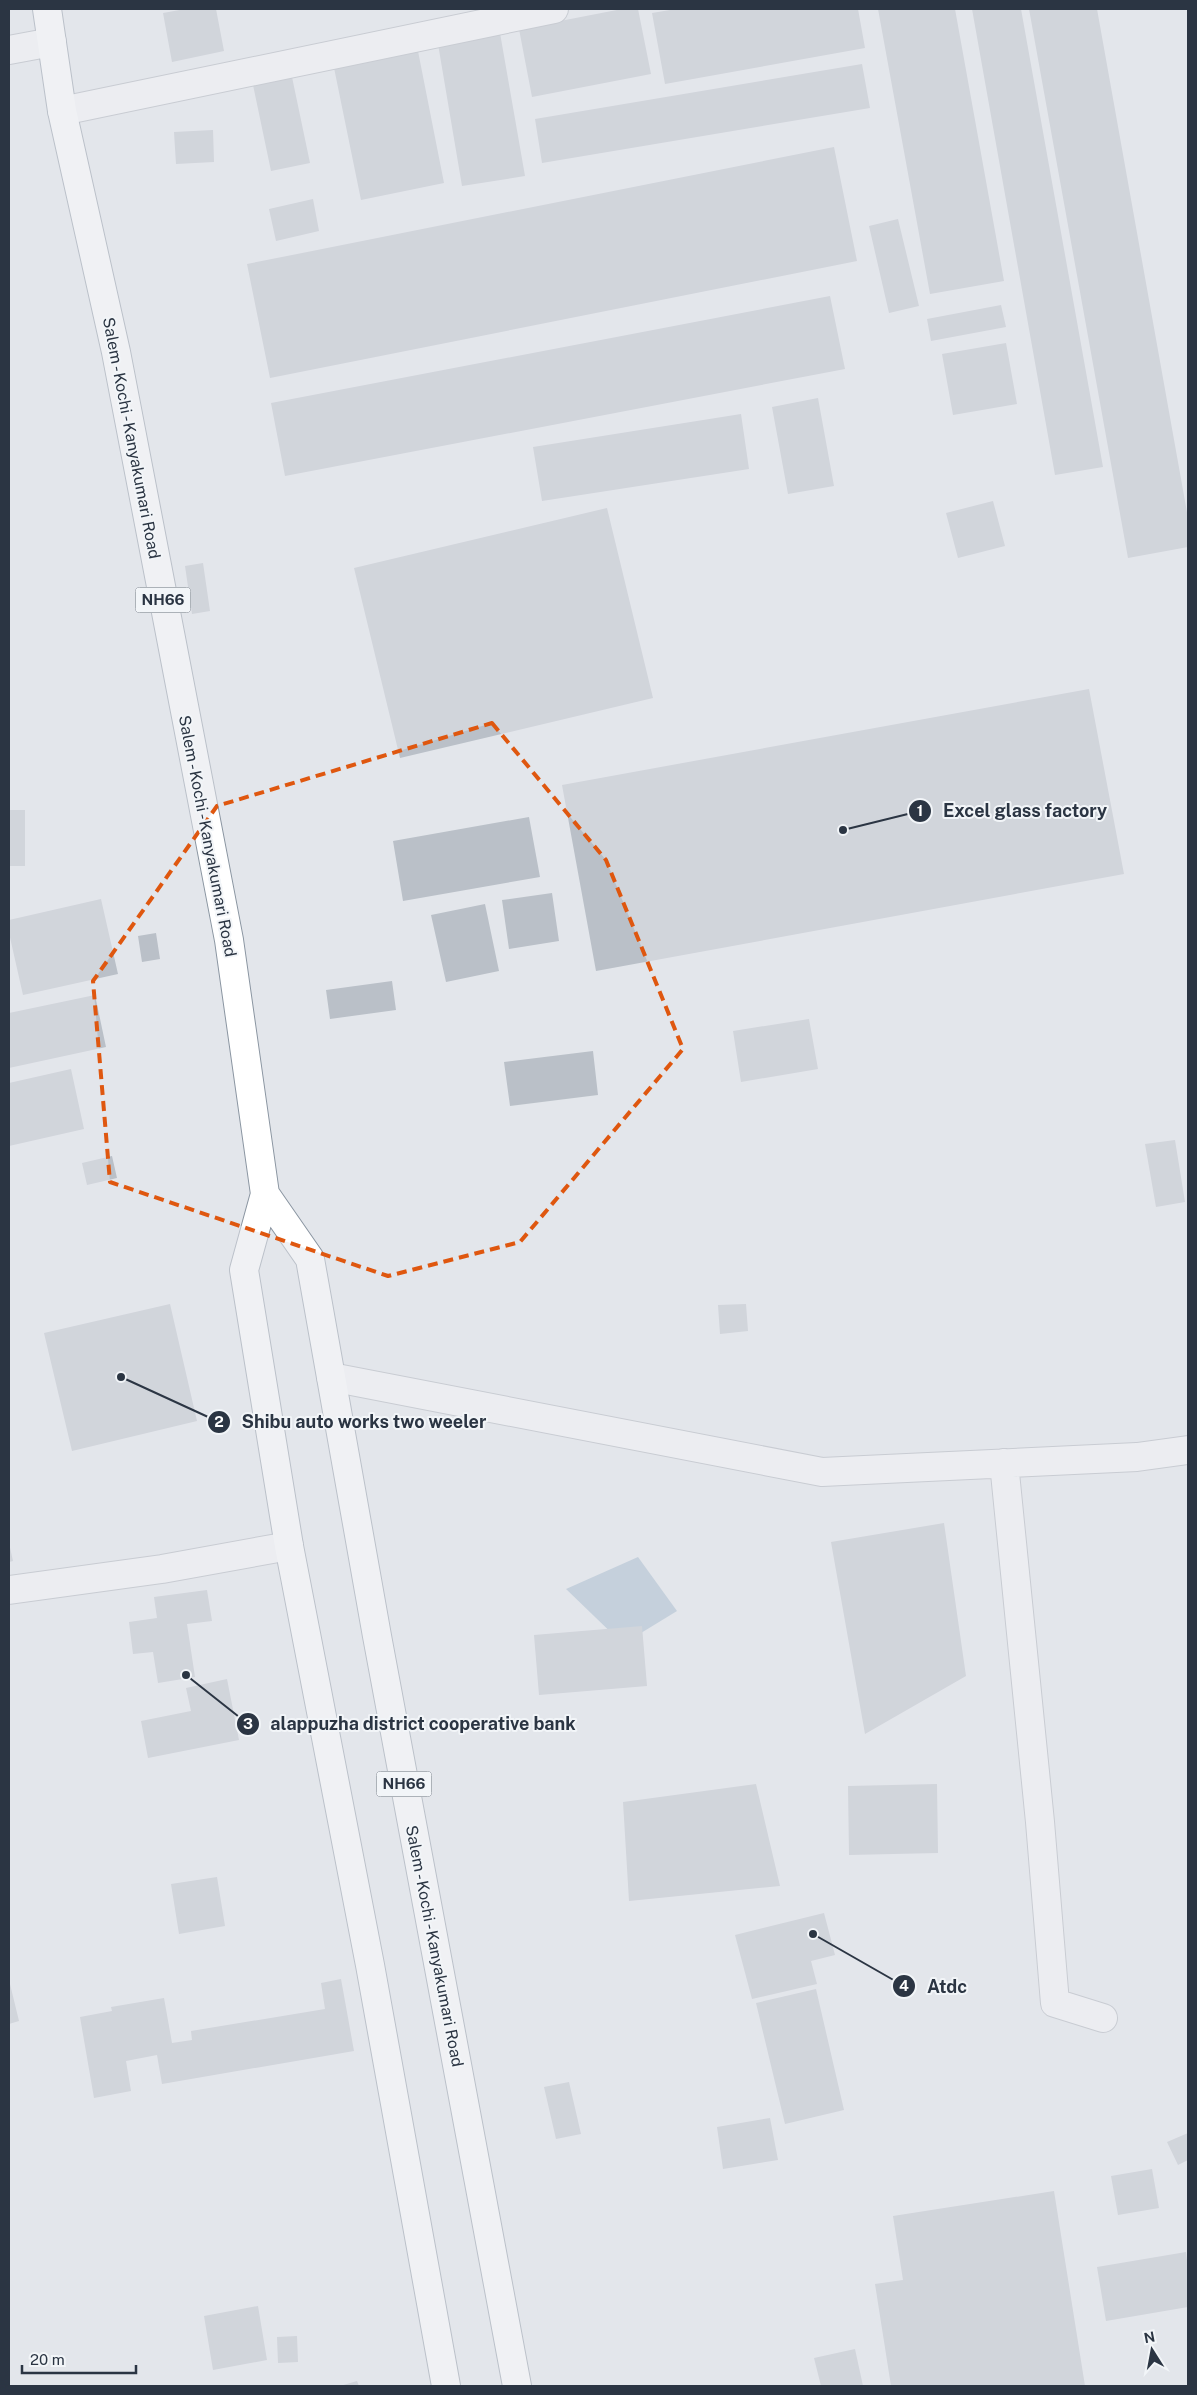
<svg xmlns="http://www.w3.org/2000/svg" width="1197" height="2395" viewBox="0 0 1197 2395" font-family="'Public Sans',sans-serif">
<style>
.water{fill:#9fb7ca}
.building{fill:#bac0c8}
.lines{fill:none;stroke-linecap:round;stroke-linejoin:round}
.minor-casing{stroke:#a8adb5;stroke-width:30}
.highway-casing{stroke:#8a95a1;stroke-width:30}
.minor{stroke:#f5f7f9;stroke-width:28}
.highway{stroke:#fff;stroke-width:28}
.marked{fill:none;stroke:#df570f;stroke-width:4;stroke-dasharray:10 6;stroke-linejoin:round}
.labels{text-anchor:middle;stroke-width:4;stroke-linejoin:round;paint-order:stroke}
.shield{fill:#f2f5f8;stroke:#676f79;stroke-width:1}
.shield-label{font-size:15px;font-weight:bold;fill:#2b3543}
.street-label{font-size:16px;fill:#2b3543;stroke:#f2f5f8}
.leader{fill:none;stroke:#2b3543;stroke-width:2}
.callout-dot{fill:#2b3543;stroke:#f2f5f8;stroke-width:2}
.mark-label{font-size:15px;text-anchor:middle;font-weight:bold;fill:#fff}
.callout-label{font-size:18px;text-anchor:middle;font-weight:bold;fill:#2b3543;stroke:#f2f5f8;stroke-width:4;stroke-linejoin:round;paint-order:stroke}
</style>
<rect width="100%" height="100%" fill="#e3e6eb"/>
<path class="water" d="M638,1557l39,54 -54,33 -57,-55z"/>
<path class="building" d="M185,9h31l8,42 -52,11 -9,-49z
M622,9h16l13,65 -119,23 -13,-68z
M676,9h182l7,39 -200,36 -13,-71z
M878,9h77l49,272 -74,13z
M972,9h49l82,458 -48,8z
M1029,9h68l91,509v29l-60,11z
M500,33l25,143 -63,10 -24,-142z
M416,41l28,142 -83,17 -29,-142z
M862,64l8,44 -328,55 -7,-44z
M292,77l18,86 -39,8 -18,-86z
M213,130l1,32 -38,2 -2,-32z
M834,147l23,114 -587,117 -23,-114z
M313,199l6,32 -43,10 -7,-32z
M898,219l21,87 -30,7 -20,-87z
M830,296l15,73 -560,107 -14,-73z
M1001,305l5,22 -75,14 -4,-22z
M1006,343l11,61 -64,11 -11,-61z
M818,398l16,88 -46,8 -16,-87z
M741,414l8,55 -207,32 -9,-54z
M993,501l12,45 -47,12 -12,-45z
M607,508l46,190 -253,60 -46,-190z
M203,563l7,48 -18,3 -7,-48z
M1089,689l35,185 -528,97 -34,-186z
M9,810h16v56h-16z
M529,817l11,60 -137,24 -10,-60z
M552,893l7,48 -50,8 -7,-49z
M101,899l17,75 -95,21 -14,-62v-13z
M485,904l14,67 -53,11 -15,-67z
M156,933l4,26 -18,3 -4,-26z
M392,981l4,29 -66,9 -4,-29z
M95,995l11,52 -97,21v-55z
M809,1019l9,50 -77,13 -8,-51z
M593,1051l5,44 -88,11 -6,-44z
M71,1069l13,60 -75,17v-63z
M1175,1140l10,62 -29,5 -11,-63z
M112,1156l5,22 -30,7 -5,-22z
M170,1304l27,117 -125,30 -28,-118z
M746,1304l2,27 -28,3 -2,-29z
M944,1523l22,153 -101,58 -34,-192z
M9,1543l4,18 -4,1z
M207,1590l5,31 -25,3 8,53 -37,6 -5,-31 -20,2 -4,-32 28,-4 -3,-21z
M642,1626l5,60 -108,9 -5,-60z
M227,1679l12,61 -91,18 -7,-37 50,-10 -5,-23z
M756,1784l24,102 -151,15 -6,-99z
M937,1784l1,69 -89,2 -1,-69z
M217,1877l8,49 -46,8 -8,-50z
M824,1913l11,42 -24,6 6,23 -65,15 -17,-64z
M341,1979l13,72 -192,33 -5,-29 -31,6 5,30 -37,7 -14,-81 32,-6 -1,-4 53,-9 8,45 20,-3 -1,-9 134,-22 -4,-26z
M9,1980l10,41 -10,3z
M816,1989l28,121 -59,14 -29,-121z
M569,2082l12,52 -25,5 -12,-52z
M770,2118l8,42 -55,9 -6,-42z
M1188,2133v27l-10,5 -11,-23z
M1152,2169l7,39 -41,7 -7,-39z
M1054,2191l31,195h-194l-16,-102 28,-4 -10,-64z
M1186,2252l2,16v39l-82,14 -9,-54z
M258,2306l9,54 -54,10 -9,-54z
M297,2336l1,26 -20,1 -1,-26z
M855,2349l8,37h-42l-7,-28z
M357,2381l2,5h-19z"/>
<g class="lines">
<g class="minor-casing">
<path id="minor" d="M9,50l43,-8
M62,111l492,-102
M331,1377l491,95 315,-15 51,-7
M1004,1463l36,359 15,181 48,15
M9,1590l153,-21 127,-23"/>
</g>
<g class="highway-casing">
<path id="highway" d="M47,9l15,102 54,241 113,588 36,254 -21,76 45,276 81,419 76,421
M265,1194l45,65 67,377 140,750"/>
</g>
<use href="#minor" class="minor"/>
<use href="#highway" class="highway"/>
</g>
<path d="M0 0H1197V2395H0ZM492,723l114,137 77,189 -163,193 -132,34 -278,-94 -17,-201 124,-175z" fill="#e3e6eb" fill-opacity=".55" fill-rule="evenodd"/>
<path class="marked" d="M492,723l114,137 77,189 -163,193 -132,34 -278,-94 -17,-201 124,-175z"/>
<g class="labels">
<g class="shield">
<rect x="135.5" y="587.5" width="55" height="25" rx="4"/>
<rect x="376.5" y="1771.5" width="55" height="25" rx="4"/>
</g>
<g class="shield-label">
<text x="163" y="605">NH66</text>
<text x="404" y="1789">NH66</text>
</g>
<g class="street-label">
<text transform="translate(132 438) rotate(79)" y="6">Salem - Kochi - Kanyakumari Road</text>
<text transform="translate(208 836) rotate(79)" y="6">Salem - Kochi - Kanyakumari Road</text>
<text transform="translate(435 1946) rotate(79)" y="6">Salem - Kochi - Kanyakumari Road</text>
</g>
</g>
<path class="leader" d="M843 830L920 811M121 1377L219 1422M186 1675L248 1724M813 1934L904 1986"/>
<g class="callout-dot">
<circle cx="843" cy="830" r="5"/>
<circle cx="121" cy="1377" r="5"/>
<circle cx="186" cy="1675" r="5"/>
<circle cx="813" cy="1934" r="5"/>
<circle cx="920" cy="811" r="12"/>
<circle cx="219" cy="1422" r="12"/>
<circle cx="248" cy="1724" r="12"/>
<circle cx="904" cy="1986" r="12"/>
</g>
<g class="mark-label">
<text x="920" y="816">1</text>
<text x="219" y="1427">2</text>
<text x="248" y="1729">3</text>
<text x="904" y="1991">4</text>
</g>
<g class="callout-label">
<text x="1025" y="817">Excel glass factory</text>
<text x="364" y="1428">Shibu auto works two weeler</text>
<text x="423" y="1730">alappuzha district cooperative bank</text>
<text x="947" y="1993">Atdc</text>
</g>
<rect width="1197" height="2395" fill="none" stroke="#2b3543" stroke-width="20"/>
<g transform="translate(1152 2350) rotate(349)" stroke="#f2f5f8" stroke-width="4" paint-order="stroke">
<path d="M0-4L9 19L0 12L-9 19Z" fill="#2b3543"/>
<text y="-8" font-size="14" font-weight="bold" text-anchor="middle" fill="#2b3543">N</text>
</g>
<path d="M22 2365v8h114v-8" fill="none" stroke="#2b3543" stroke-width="2.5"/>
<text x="30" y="2365" font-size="15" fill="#2b3543" stroke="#f2f5f8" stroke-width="4" paint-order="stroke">20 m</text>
</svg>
